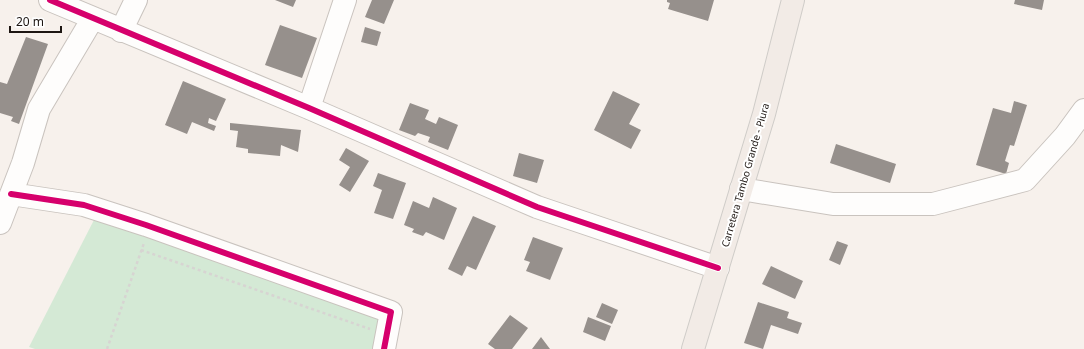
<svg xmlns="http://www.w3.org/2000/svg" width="1084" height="349" viewBox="0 0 1084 349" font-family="'Noto Sans',sans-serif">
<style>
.grass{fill:#d4e9d5}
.building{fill:#96908c}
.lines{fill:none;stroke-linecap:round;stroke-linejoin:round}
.minor-casing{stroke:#c9c3be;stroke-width:24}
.major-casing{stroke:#cfccc8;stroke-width:24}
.path{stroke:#d7d4d2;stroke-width:2.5;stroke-dasharray:3 3;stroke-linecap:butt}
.minor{stroke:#fefdfc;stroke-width:22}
.major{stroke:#f2ebe6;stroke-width:22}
.cycleway-casing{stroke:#fff;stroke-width:8}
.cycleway{stroke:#d6006c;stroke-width:6}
.labels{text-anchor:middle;stroke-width:4;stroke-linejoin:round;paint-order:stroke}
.street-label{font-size:10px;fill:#1d1612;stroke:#fff}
</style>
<rect width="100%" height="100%" fill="#f7f1ec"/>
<path class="grass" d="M96,216l285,101 -7,32h-339l-6,-2z"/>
<path class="building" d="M275,0h21l-3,7z
M372,0h22l-10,24 -19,-7z
M667,0h47l-6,21 -40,-12 2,-6 -3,-1z
M1015,0h29l-2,10 -28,-6z
M280,25l37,13 -15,40 -37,-13z
M365,27l16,5 -4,14 -16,-4z
M26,37l22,7 -29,80 -8,-3 2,-4 -13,-4v-31l7,2z
M183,81l43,18 -10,22 -7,-3 -1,5 8,3 -2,5 -22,-9 -5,12 -22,-9z
M613,91l27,13 -11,20 12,6 -10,19 -37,-19z
M1014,101l13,4 -13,41 -4,-1 -5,16 4,2 -3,11 -30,-9 17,-57 18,5z
M410,103l19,7 -4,9 11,5 3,-7 19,8 -10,25 -20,-8 2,-5 -12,-4 -3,3 -16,-6z
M230,123l71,7 -3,22 -17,-7 -1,11 -32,-3v-4l-12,-2 2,-16 -8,-1z
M836,144l60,20 -6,19 -60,-20z
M346,148l23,13 -19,31 -11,-7 11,-18 -11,-7z
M519,153l25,7 -7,23 -24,-7z
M378,173l28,10 -13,36 -19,-6 8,-23 -9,-4z
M433,197l24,11 -13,32 -18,-8 -3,4 -11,-4 2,-3 -10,-4 9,-24 16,7z
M473,216l23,10 -20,44 -9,-4 -5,10 -14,-7z
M533,237l30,11 -13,32 -24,-9 4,-9 -6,-2z
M837,241l11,4 -8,20 -11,-5z
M771,266l32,15 -8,18 -33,-15z
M758,302l31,10 -2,6 15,5 -4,11 -27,-9 -8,24 -19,-6z
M602,303l16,7 -6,14 -16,-7z
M510,315l18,13 -16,21h-17l-7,-5z
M588,317l23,9 -6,15 -22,-9z
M541,337l9,12h-18z"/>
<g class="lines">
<g class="minor-casing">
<path id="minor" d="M50,0l259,108 228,99 181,61
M121,31l15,-31
M309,108l36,-108
M741,189l92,15h100l92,-24 40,-44 19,-26
M11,194l73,11 62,20 245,87 -7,37
M0,223l23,-60 16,-54 54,-91"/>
</g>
<g class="major-casing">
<path id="major" d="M693,349l71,-235 29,-114"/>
</g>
<path class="path" d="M141,250l229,79
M107,349l37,-106"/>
<use href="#minor" class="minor"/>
<use href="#major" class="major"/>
<g class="cycleway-casing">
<path id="cycleway" d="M50,0l259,108 228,99 181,61
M11,194l73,11 62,20 245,87 -7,37"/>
</g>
<use href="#cycleway" class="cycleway"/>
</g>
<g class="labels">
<g class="street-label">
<text transform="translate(745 175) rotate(-74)" y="4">Carretera Tambo Grande - Piura</text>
</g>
</g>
<path d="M10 26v6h51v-6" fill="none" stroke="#1d1612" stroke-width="2"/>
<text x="16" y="26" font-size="12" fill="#1d1612" stroke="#ffffff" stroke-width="3" paint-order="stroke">20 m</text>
</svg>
